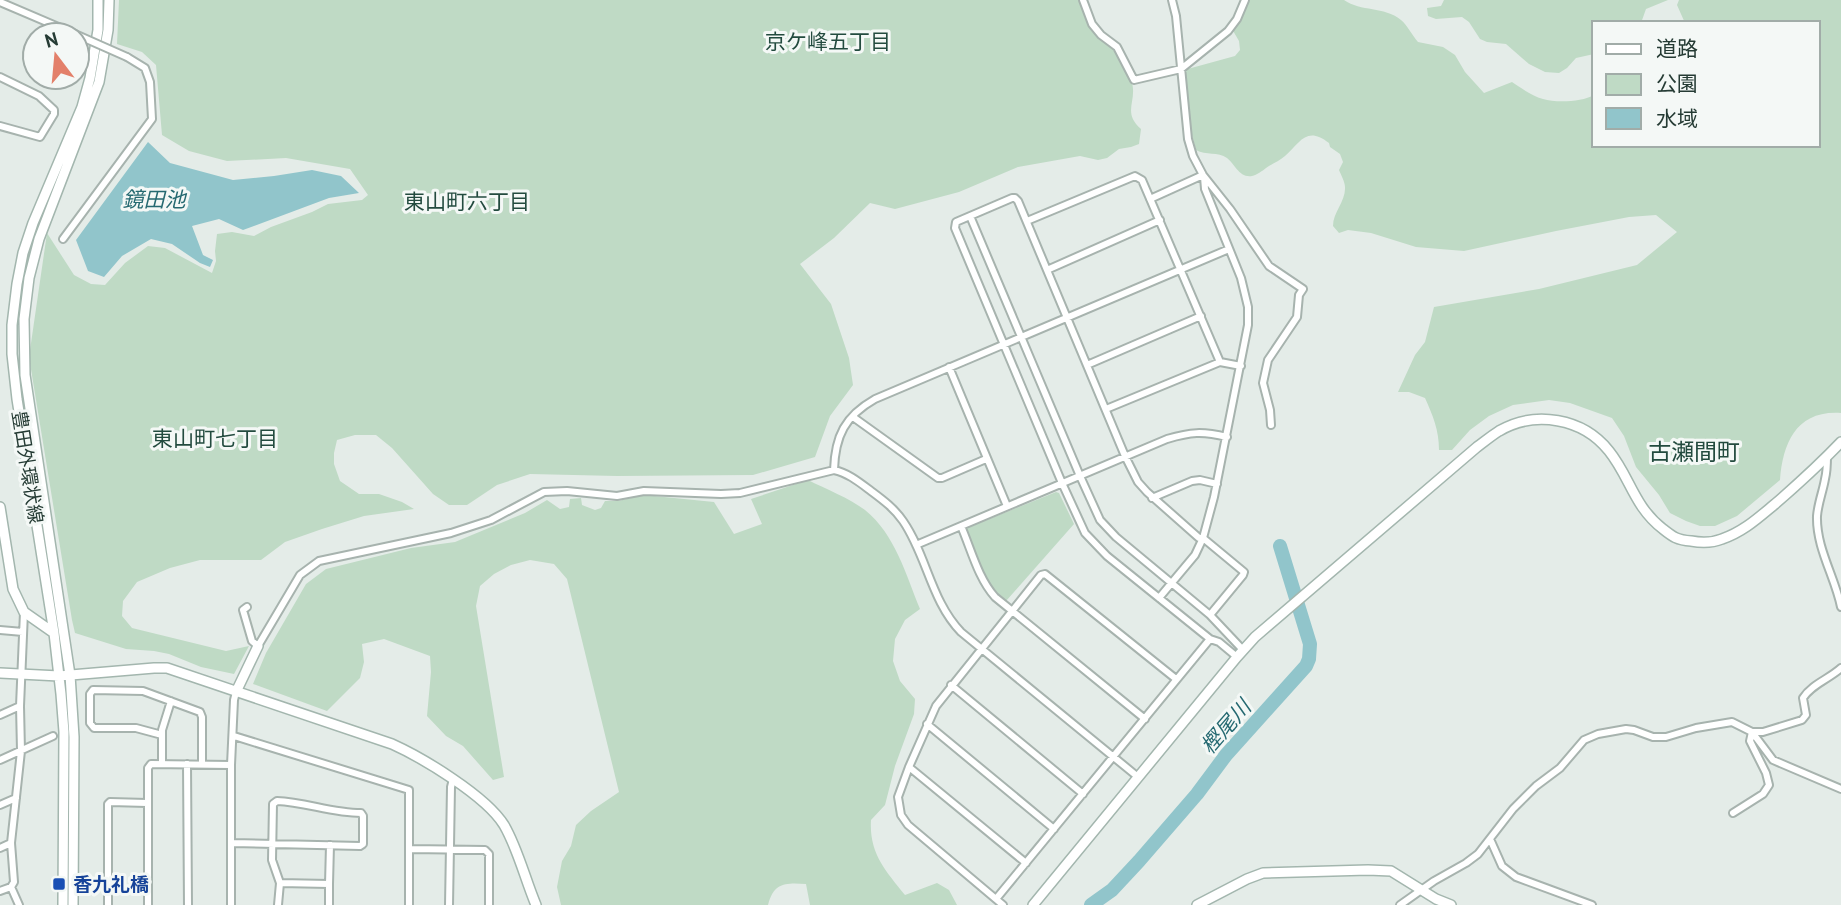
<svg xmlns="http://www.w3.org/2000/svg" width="1841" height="905" viewBox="0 0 1841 905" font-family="'PT Sans','Noto Sans JP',sans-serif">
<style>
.green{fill:#bfdac5}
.water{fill:#91c5cb}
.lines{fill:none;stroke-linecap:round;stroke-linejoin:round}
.river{stroke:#91c5cb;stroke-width:14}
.street-casing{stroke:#a7b3ae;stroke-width:10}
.secondary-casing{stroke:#a3b6ae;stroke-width:12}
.street{stroke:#fff;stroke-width:6}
.secondary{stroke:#fff;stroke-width:9}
.street-bridge-casing{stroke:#a7b3ae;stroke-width:10;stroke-linecap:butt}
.street-bridge{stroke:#fff;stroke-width:6}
.transit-dot{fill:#1a4fb4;stroke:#f4f8f6;stroke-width:2.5}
.labels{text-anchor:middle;stroke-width:6;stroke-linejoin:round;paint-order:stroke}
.street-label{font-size:19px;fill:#253b34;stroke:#f4f8f6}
.transit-label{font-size:19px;font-weight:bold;fill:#164399;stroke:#f4f8f6;text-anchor:start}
.neighbourhood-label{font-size:21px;fill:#234b3f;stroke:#f4f8f6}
.water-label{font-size:21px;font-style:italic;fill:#256971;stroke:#f4f8f6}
.quarter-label{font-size:23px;fill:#234b3f;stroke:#f4f8f6}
</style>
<rect width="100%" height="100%" fill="#e4ece8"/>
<path class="green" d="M119,0h961c4,11 7,27 16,35 4,4 10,6 14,9 7,6 20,30 22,39 5,19 -10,29 9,46l-2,15 -8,3 -12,2 -12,9 -9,2 -18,-4 -62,11 -59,25 -64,17 -25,-6 -36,35 -34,26 31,40 18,54 4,27 -23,31 -15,41 -62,18 -136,1 -87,-2 -33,11 -30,20h-18l-16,-11 -41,-46 -16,-13h-21l-18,5 -3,13v11l6,17 19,13h20l23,8 12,7 -50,7 -42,13 -37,13 -24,18h-61l-30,8 -33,14 -14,19 -1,15 10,12 94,23 23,-5 -15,28 -33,-7 -32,-13 -15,-3 -28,-2 -51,-16 -3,-13 -43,-263 18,-124 27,42 17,9 14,1 20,-22 23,-17 17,2 47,25 4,-12 -1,-10 2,-17 15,-2 22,4 17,-9 41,-15 16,-8 34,-4 6,-5 -18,-26 -64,-11 -59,3 -38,-10 -27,-16 -6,-70 -14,-13 -25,-8z
M1248,0h96c17,12 40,6 57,20 6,5 11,15 17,22l25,5 12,8 10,17 19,21 28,-11c9,6 20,14 31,17 13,4 39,3 51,-4v50h224v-122h-133l-8,-18 2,-5h162v413c-44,-3 -58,29 -61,67l-43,36 -22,10h-15l-14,-5 -16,-8 -11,-18 -23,-28 -12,-31 -12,-18 -42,-15 -21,-3 -36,5 -24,11 -19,14 -18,20h-13c0,-20 -6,-34 -14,-52l-16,-6h-11l17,-37 10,-13 9,-35 105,-18 98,-24 40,-33 -21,-17 -27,2 -73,14 -92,20 -48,-4 -45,-14 -23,-3 -9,3 -6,-7c0,-14 13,-25 12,-39 0,-5 -4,-12 -6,-17l4,-8 -3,-8 -10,-7 -1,-4c-23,-18 -29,0 -44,13 -6,5 -13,8 -19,12 -4,3 -9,7 -14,8 -13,2 -17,-12 -25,-18 -9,-7 -21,-2 -31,-8l-5,-19 -7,-61 51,-14 5,-6 -1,-9 -7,-12z
M1444,0h224l-22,9 -5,14h-47v31l-18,4 -9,10 -8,5 -14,-1 -16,-8 -23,-20 -19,-2 -7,-3 -11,-17 -7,-5 -26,2 -8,-3 -1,-8 14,-2z
M808,480c18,9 41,18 57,30 30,24 41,65 55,99l-15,11 -10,19 -2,22 7,20 15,18 -1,15 -19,52 -10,39 -14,15c-2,33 14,50 34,75l32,-12 12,7 8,15h-147l-4,-21c-20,-1 -32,-2 -38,21h-207l-4,-18 5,-26 9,-15 5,-21 15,-14 28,-19 -52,-213 -13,-15 -24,-4 -19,5 -17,9 -14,12 -4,20 28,171 -11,3 -30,-34 -17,-10 -19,-20 4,-44 -1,-16 -46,-17 -22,5 2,18 -4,16 -33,33 -74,-27 13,-31 40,-69 20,-15 85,-21 44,-6 70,-29 22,-13 13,9 9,-2 1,-8 11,-1 1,7 13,5 6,-2 4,-7h13l26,-6 70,7 20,32 28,-10 -11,-25z
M1056,492l3,1 15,31 -68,77c-22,-19 -30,-44 -41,-70l2,-3z"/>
<path class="water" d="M148,142l22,21 63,17 41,-4 38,-6 29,6 18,17 -30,5 -86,32 -24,-11 -27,7 11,29 10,5 -3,7 -10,-4 -28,-19 -21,-5 -29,17 -18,21 -16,-6 -12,-31z"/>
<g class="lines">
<path class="river" d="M1091,905l21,-15 27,-29 58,-67 29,-39 80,-89 3,-7 1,-15 -30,-98"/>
<g class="street-casing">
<path id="street" d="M1083,0l9,24 9,11 16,12 17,33 47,-11 47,-38 9,-12 8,-19
M1172,0l4,16 12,123 5,17 10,19 27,34 39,57 34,23 -4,6 -2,22 -29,43 -5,23 7,27 1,15
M0,2l75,32
M0,77l39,19 15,14v4l-14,23 -40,-11
M1150,199l53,-24
M970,216l110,260 20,44 16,17 94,78 33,35
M1027,221l108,-45 7,4 78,182
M63,239l89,-120 -2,-37 -5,-14 -18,-11
M1047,270l113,-50
M1087,365l114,-49
M949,367l58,139
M1106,409l114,-47 21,4
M853,417l85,61h4l44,-19
M1827,456c0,8 0,15 -2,23 -2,12 -7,24 -8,37 -1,32 18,61 24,91
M834,470c1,-34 11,-54 41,-71l354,-150
M1152,498l40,-17 8,-1 17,4
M961,526c10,23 17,52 34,71l150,122
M916,545l251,-106c24,-7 35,-8 60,-2
M1159,598l36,-43 8,-17 11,-41 34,-172v-18l-7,-29 -36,-89 -1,-12
M247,607l-4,3 9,31 6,5 42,-71 19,-14 132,-28 40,-13 53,-28 23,-1 50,5 27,-5 77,3 19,-1 94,-23c14,3 25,12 37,21 12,9 23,17 32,30 24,35 28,80 58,111l177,145
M1210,615l33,-40 1,-3 -41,-34h-4l-52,-46 -9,-10 -13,-26 -107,-255 -3,-3h-3l-56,24 -1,6 107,255 23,50 22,23 103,83 9,3 18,15
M0,630l23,2
M951,685l132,109
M0,715l20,-9
M927,724l127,105
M1752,732h11l39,-12 4,-5 -3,-17c9,-14 26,-19 38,-30
M162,735l-26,-7h-42l-4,-5v-29l3,-4 50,1 57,21 2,5v47
M234,736l175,54v115
M0,760l53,-24
M162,764v-34l9,-29
M187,764l1,141
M909,767l117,96
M0,805l16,-7
M1733,813l30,-19 6,-9 -3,-12 -16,-32 2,-9
M1490,839l12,27 14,11 76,28
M232,843c43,1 85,2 128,3l3,-2v-28l-2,-3c-29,0 -56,-11 -84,-12l-4,3 -1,56 8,23 -2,22
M0,848l11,-5
M410,849l75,1 4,4v51
M280,883l49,1v21
M329,884l1,-39
M11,887l8,18
M0,891l11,-4 3,-5 -3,-39 10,-92 -1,-45 4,-94
M996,899l214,-260
M108,905v-101l2,-2 37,1
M148,905v-137l3,-4 80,1
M231,905v-140l3,-65 2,-8
M449,905l2,-118 2,-8
M1003,905l-95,-80 -7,-10 -3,-18 11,-30 27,-61 105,-131 4,-1 131,105
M1400,905l34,-24 32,-18 12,-9 35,-45 23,-23 24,-18 24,-28 14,-6 28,-5 8,1 19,7h13l30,-9 36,-6 20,10 21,28 68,29"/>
</g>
<g class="secondary-casing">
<path id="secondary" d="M0,507l13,82 11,23 30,21
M0,673l59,3 95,-8h13l225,76c31,14 94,52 112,81 14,24 21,54 32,80
M236,692l22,-46
M63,905l1,-173 -3,-38 -7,-61 -37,-234 -5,-45v-29l5,-41 6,-31 10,-30 49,-116 8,-29 8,-48v-30
M73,905l1,-168 -4,-62 -45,-300 -1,-56 5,-41 10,-39 60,-157 9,-52 1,-30
M1033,905l204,-248 18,-20 222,-190c7,-5 14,-11 22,-16 36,-21 84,-13 110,20 21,26 25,56 54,78 10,8 14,11 28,12 11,2 21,2 31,-2 21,-7 36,-21 53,-35 23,-20 45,-40 66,-62
M1197,905l50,-26 16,-6 105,-3 23,1 45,28 15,6"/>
</g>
<use href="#street" class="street"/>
<use href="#secondary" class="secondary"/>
<g class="street-bridge-casing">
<path id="street-bridge" d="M75,34l52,23"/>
</g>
<use href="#street-bridge" class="street-bridge"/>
</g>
<rect class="transit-dot" x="52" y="877" width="14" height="14" rx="3.5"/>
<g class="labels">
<g class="street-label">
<text transform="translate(28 467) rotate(81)" y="7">豊田外環状線</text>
</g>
<g class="transit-label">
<text x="73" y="891">香九礼橋</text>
</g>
<g class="neighbourhood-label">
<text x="828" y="49">京ケ峰五丁目</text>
<text x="467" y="209">東山町六丁目</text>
<text x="215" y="446">東山町七丁目</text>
</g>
<g class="water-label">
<text x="154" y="207">鏡田池</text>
<text transform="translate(1226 727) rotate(-49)" y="7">樫尾川</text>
</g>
<g class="quarter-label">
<text x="1694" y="460">古瀬間町</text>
</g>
</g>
<rect x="1592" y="21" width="228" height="126" fill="#f4f8f6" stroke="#a1aca8" stroke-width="2"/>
<rect x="1606" y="44" width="35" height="10" fill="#ffffff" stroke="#a1aca8" stroke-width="2"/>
<text x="1656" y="56" font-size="21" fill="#253b34">道路</text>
<rect x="1606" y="74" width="35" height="21" fill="#bfdac5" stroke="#a1aca8" stroke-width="2"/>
<text x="1656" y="91" font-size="21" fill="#253b34">公園</text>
<rect x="1606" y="108" width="35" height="21" fill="#91c5cb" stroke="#a1aca8" stroke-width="2"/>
<text x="1656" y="126" font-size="21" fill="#253b34">水域</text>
<g transform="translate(56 56) rotate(344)"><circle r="33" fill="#f4f8f6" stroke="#a1aca8" stroke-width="2"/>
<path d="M0-5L12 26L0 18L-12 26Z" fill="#e3806a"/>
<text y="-10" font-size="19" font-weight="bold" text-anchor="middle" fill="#253b34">N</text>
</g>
</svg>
